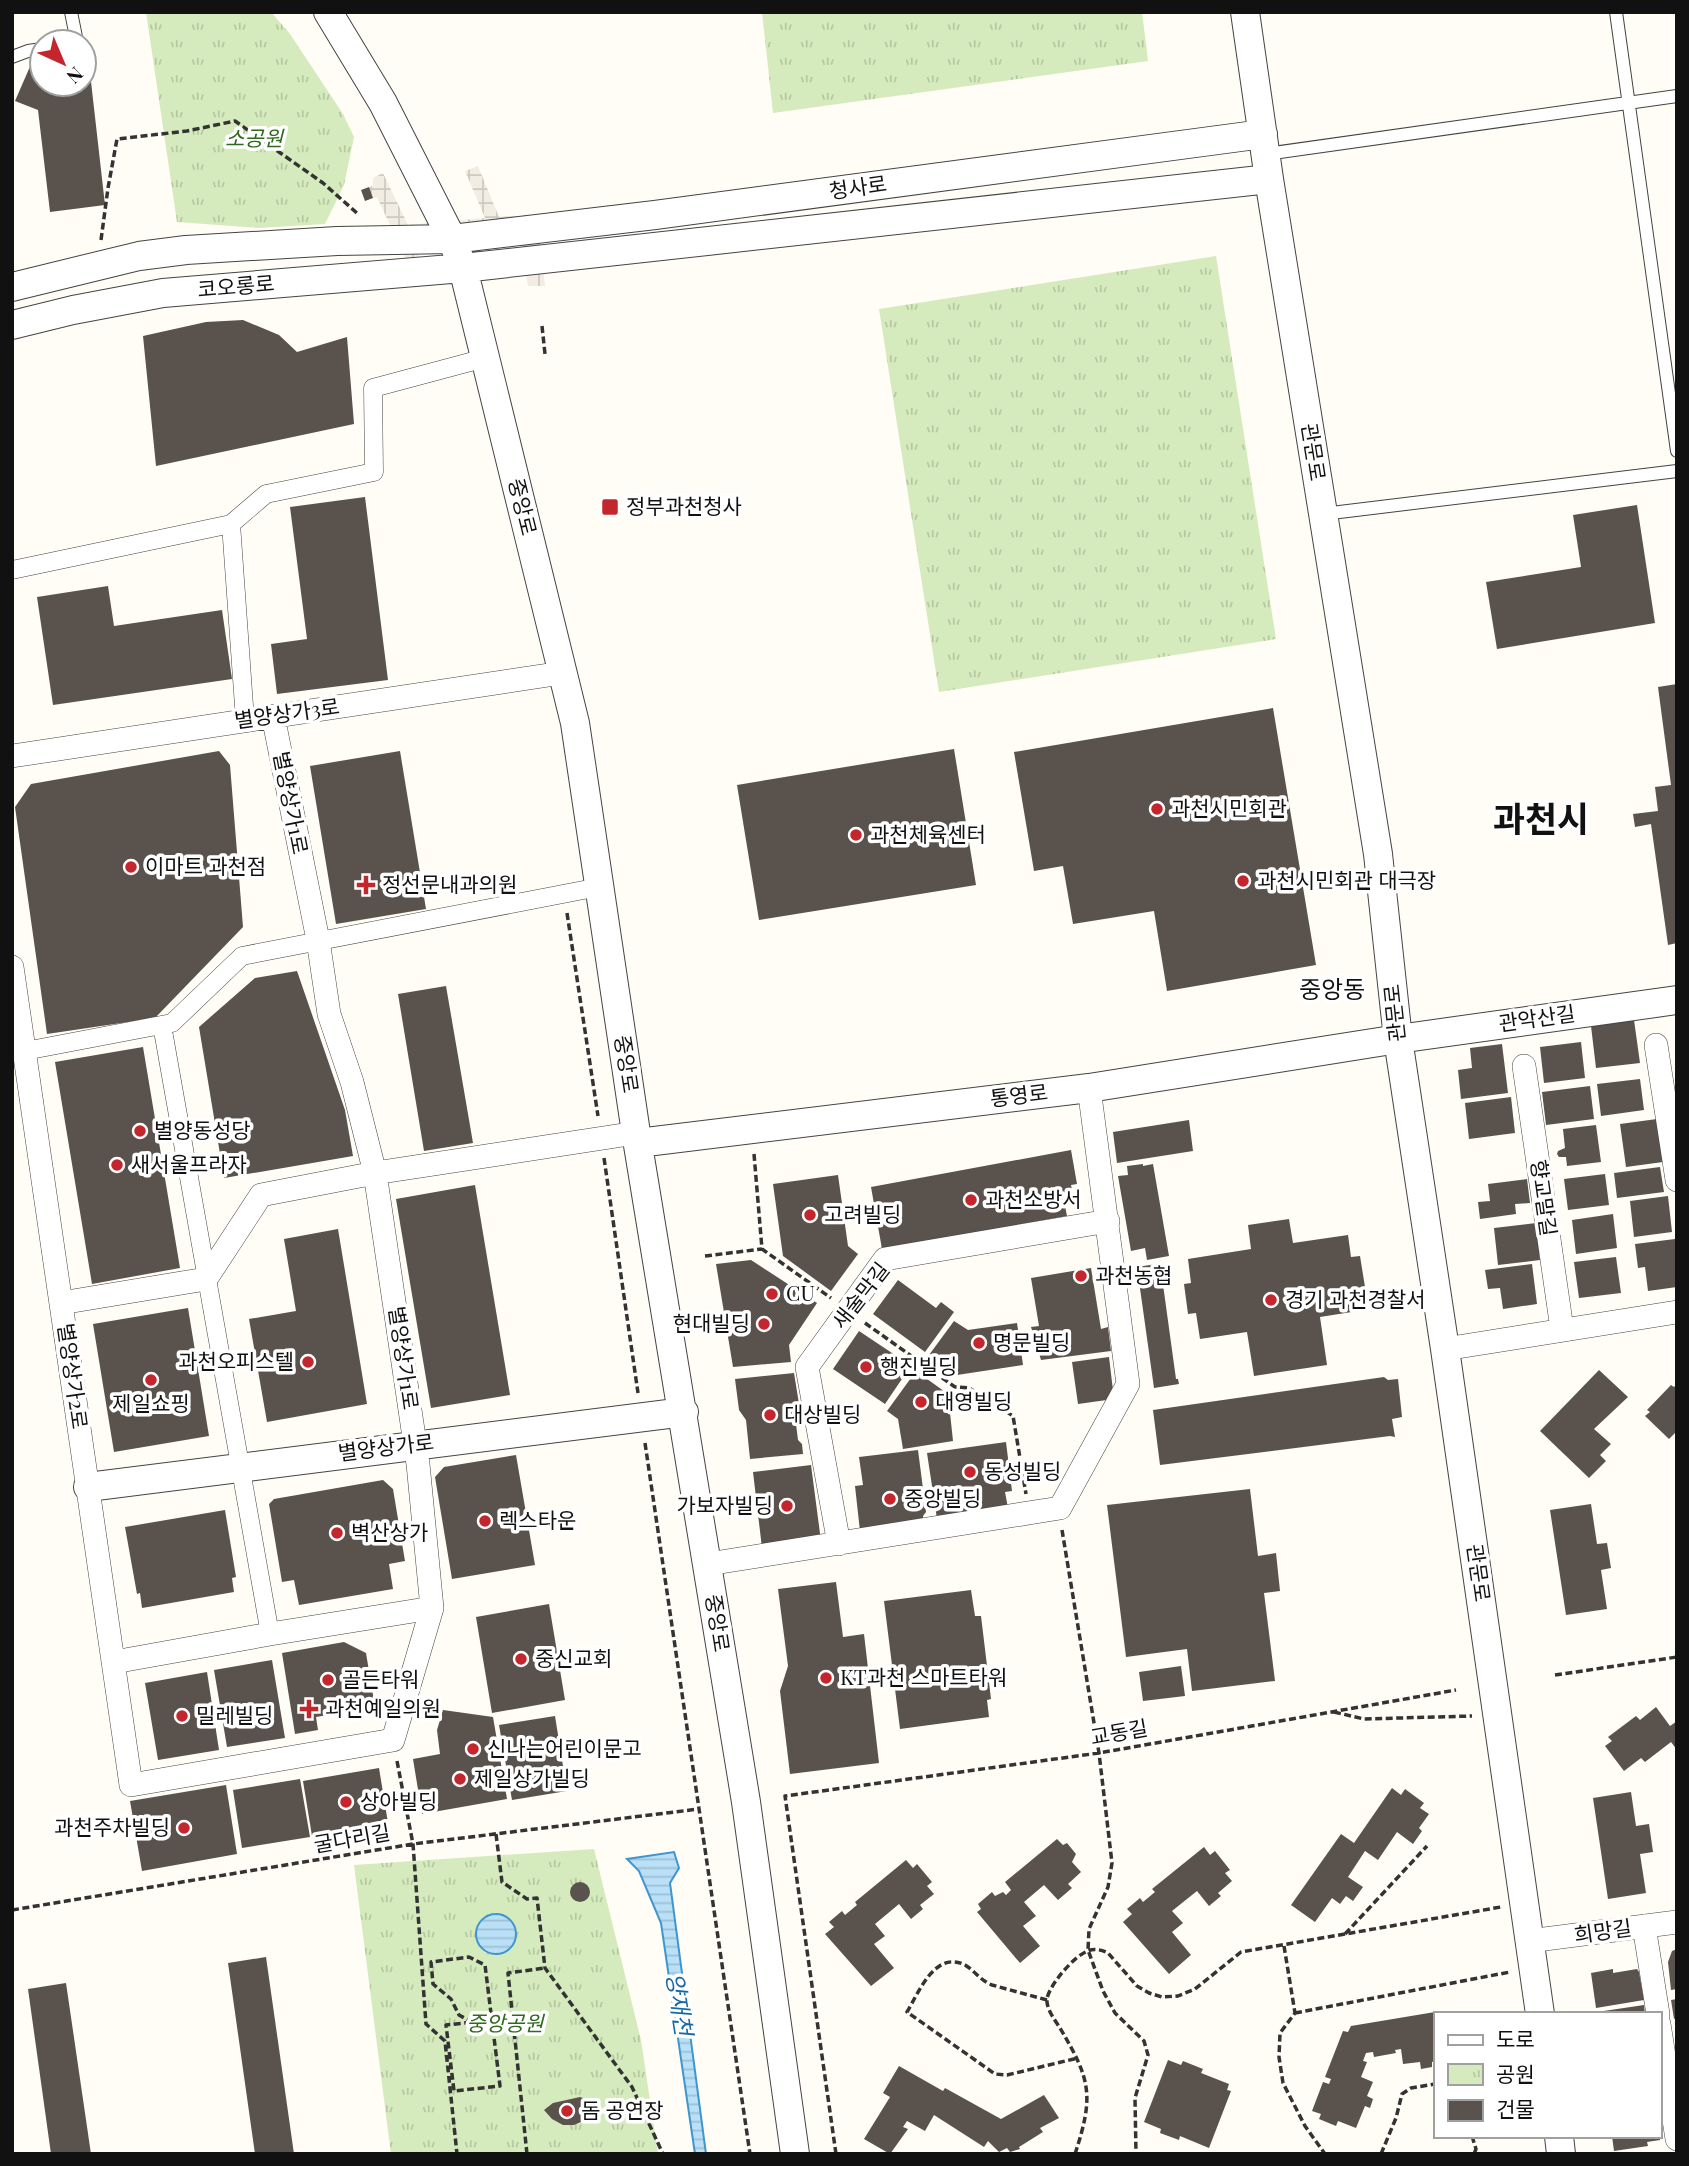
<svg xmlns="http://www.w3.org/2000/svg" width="1689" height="2166" viewBox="0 0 1689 2166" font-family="'Playfair Display','Noto Sans KR',serif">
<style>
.park{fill:url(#park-tufts)}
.plaza{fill:url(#plaza-grid)}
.water{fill:url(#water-rules);stroke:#3f96cf;stroke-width:2}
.building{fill:#5a524d}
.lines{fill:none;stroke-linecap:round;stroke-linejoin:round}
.service-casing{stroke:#444;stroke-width:14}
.pedestrian-casing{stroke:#444;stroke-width:19}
.minor-casing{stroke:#444;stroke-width:24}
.tertiary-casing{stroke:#444;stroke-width:30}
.path{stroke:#333;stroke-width:3.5;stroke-dasharray:7 3.5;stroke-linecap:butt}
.service{stroke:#fff;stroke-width:12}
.pedestrian{stroke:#fff;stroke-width:18}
.minor{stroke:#fff;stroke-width:23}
.tertiary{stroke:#fff;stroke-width:28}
.poi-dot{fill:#c4262e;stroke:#fff;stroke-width:2.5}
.labels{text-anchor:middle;stroke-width:7;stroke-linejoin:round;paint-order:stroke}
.park-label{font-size:21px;font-style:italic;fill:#2f6b1f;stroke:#fff}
.street-label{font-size:21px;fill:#111;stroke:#fff}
.poi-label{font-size:21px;fill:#111;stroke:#fff;text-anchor:start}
.water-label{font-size:23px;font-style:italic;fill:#1768a6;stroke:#fff}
.quarter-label{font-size:24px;fill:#111;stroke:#fff}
.town-label{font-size:35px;font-weight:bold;fill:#111;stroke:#fff}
</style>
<defs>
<pattern id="park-tufts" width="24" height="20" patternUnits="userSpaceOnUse" patternTransform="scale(1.75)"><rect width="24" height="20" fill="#d5ebbd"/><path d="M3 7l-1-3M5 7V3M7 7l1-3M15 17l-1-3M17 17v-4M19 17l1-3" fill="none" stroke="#b6c8a1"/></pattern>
<pattern id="plaza-grid" width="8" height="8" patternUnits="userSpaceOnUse" patternTransform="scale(1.75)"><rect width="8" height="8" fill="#f1ede2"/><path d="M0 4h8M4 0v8" fill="none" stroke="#cecac1"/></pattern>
<pattern id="water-rules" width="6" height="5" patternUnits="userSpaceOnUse" patternTransform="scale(1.75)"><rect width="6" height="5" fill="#b9e0f7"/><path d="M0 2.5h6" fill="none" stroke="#9ebfd3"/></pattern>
</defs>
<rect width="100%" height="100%" fill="#fffdf5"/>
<path class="park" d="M146,12h125l19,22 53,80 11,23 -10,48 -19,39 -66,4 -82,-6z
M762,12h380l6,49 -375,52z
M1216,256l60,383 -337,53 -60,-383z
M594,1849l47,191 17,114h-267l-37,-289z"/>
<path class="plaza" d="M478,166l21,51 85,-5 2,25 -46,4 5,45h-17l-9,-46 -101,13 10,22 -13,4 -38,-82 -4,1 -4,-10 4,-3v-7l10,-5 25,52 77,-7 -20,-47z"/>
<path class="water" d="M674,1852l5,16 -9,15 36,271h-11l-34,-231 -22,-52 -12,-12z
M476 1934a20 20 0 1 1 40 0a20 20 0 1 1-40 0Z"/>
<path class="building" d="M35,55l7,3v26h42v-20h5l16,141 -55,7 -12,-102 -23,-9z
M369,187l4,11 -8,3 -4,-11z
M243,320l36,15 18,17 50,-15 7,87 -198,42 -13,-130 63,-14z
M365,497l23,183 -111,14 -6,-50 36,-5 -17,-132z
M1637,505l18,118 -158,26 -11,-67 95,-15 -8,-52z
M108,586l6,40 108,-16 10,69 -179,26 -16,-108z
M1677,684v259l-9,2 -17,-121 -16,3 -2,-13 25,-3 -3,-24 16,-2 -13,-98z
M1273,708l43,257 -149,26 -13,-80 -81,13 -10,-58 -29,5 -20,-119z
M954,749l22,136 -217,35 -22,-135z
M219,751l11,14 13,162 -88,91 -108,16 -32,-227 16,-23z
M400,751l26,158 -90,15 -26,-158z
M297,971l48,139 8,46 -129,22 -25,-151 56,-49z
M446,986l27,157 -49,8 -26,-157z
M1634,1020l6,43 -44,5 -5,-42z
M1581,1042l4,36 -41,5 -4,-36z
M1502,1044l6,49 -47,6 -3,-29 14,-2 -2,-20z
M143,1047l37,221 -88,16 -37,-222z
M1640,1079l4,31 -43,6 -4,-32z
M1590,1086l4,33 -48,6 -4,-33z
M1511,1097l4,36 -46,6 -4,-36z
M1657,1119l6,43 -37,5 -6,-43z
M1189,1120l4,31 -76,12 -4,-31z
M1596,1125l5,37 -34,4 -1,-9h-7l-2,-3 1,-3 7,-3 -2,-19z
M1071,1150l6,34 -6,1 3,15 -10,1 3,15 -185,33 -11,-62z
M1143,1164v2l10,-2 16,92 -22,4 -2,-12 -14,3 -13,-75 10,-1 -1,-9z
M1660,1167l4,25 -47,6 -3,-25z
M1605,1174l4,31 -41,5 -4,-31z
M838,1175l10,71 10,8 -27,37 -48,-35 -10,-72z
M1527,1179l3,24 -15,1 1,10 -36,5 -2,-17 12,-1 -2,-17z
M475,1185l35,210 -79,13 -35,-209z
M1668,1196l4,36 -38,5 -4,-36z
M1613,1214l4,34 -41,6 -4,-34z
M1289,1219l4,24 55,-8 3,22 9,-1 5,31 -10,1 3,23 -38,6 7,48 -73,11 -7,-44 -47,7 -4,-26 -8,1 -4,-30 7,-1 -3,-24 63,-10 -3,-24z
M1536,1223l4,37 -42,5 -4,-37z
M338,1229l29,175 -100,18 -18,-103 47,-8 -12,-72z
M1675,1239l2,48 -29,4 -3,-24 -7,1 -3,-24z
M1616,1257l5,36 -42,5 -5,-36z
M751,1260l66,43 -28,42 2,17 -58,5 -17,-103z
M1163,1263l1,6 -3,1 15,109h2l1,5 -25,4 -17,-121z
M1532,1264l5,40 -34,5 -3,-21 -12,1 -3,-19z
M1091,1268l10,61 7,-2 3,24 -70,9 -10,-33 8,-1 -8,-48z
M898,1280l38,28 5,-6 13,10 -29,40 -52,-38z
M188,1308l21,128 -95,16 -21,-128z
M954,1321l14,9 49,-7 6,42 -66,10 -28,-20z
M859,1331l39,26 -5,7 6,4 2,-3 7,5 -23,34 -52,-35z
M1109,1357l5,42 -36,5 -6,-42z
M1599,1370l29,27 -34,32 17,15 -11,11 6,6 -17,17 -49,-47z
M916,1371l32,23 5,47 -50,8 -5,-30 -11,-8z
M794,1373l6,37h-2l1,13 -3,1 2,16 4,4 1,10 -53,5 -4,-39 -7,-10 -4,-31z
M1384,1377l4,3 10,-1 4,38 -10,2 3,18 -5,-1 -230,29 -7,-55z
M1677,1384v47l-8,8 -24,-23 5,-4 -3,-2 24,-25 3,2z
M1006,1442l6,49 -7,1 3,16 -71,11 -10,-66z
M918,1450l8,62 -3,4v6l-63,9 -5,-45 8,-1 -4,-28z
M516,1455l19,110 -83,14 -17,-102 9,-10z
M811,1465l10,76 -59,7 -9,-76z
M383,1480l10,9 12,72 -16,3 4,25 -94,16 -5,-25 -12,2 -13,-78 5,-5z
M1250,1489l8,67 18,-3 4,38 -16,2 11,88 -83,10 -5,-42 -61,8 -19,-152z
M1591,1504l6,40 10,-1 4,25 -10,2 6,39 -41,6 -16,-105z
M225,1510l11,67 -4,1 2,14 -92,16 -2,-15 -3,1 -12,-67z
M836,1582l7,55 21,-3 15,129 -89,11 -10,-83 8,-25 -10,-77z
M971,1590l4,26h6l10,83 -4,1 2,17 -89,12 -16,-128z
M549,1604l16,96 -73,13 -16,-96z
M344,1642l22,11 9,54 -59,10 2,13 -23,4 -13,-81z
M272,1660l13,78 -58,9 -13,-77z
M1181,1666l4,30 -42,5 -4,-29z
M207,1672l12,78 -61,10 -13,-77z
M1656,1707l14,19 7,-5v29l-6,-8 -26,20 -4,-4 -17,13 -19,-25 7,-5 -4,-4 28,-21 4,4z
M443,1710l50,7 14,82 -85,15 -9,-55 27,-5 -3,-24z
M555,1716l12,75 -55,9 -13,-75z
M379,1768l9,55 -76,13 -9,-55z
M300,1779l10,58 -68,11 -9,-58z
M226,1785l11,69 -95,17 -12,-70z
M1392,1788l9,7 4,-6 19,14 -4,5 9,6 -10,14 3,3 -9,13 -16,-12 -19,28 -13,-9 -17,26 15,10 -10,14 -7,-5 -6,8 -8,-6 -17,24 -24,-17 50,-71 13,9z
M1631,1792l5,34 13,-2 4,28 -13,2 6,39 -38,6 -15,-101z
M1057,1839l6,6 4,-2 9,11 -4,8 9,10 -13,12 4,4 -14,12 -14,-15 -20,17 12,14 -13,10 17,20 -20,17 -43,-51 4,-3 -3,-5 14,-12 3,4 8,-4 3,3 5,-5 -6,-8z
M1204,1847l6,8 5,-4 15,19 -5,3 7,8 -14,12 3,3 -12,10 -12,-15 -25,20 11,12 -11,9 19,23 -22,19 -46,-52 9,-8 -5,-5 13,-11 3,4 12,-10 -3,-3z
M906,1860l7,8 4,-4 15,18 -5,4 7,8 -14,11 3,4 -12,10 -12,-15 -24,20 10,12 -11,8 20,24 -23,18 -46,-52 9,-7 -5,-5 13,-11 3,4 12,-10 -2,-3z
M570 1892a10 10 0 1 1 20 0a10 10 0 1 1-20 0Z
M1677,1949v40l-6,1 -3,-28 4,-11z
M266,1957l28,197h-39l-27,-191z
M1613,1969v4l24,-4 2,3 5,28 -48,8 -5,-35z
M66,1983l25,171h-40l-23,-165z
M1677,1999v19l-3,1 -3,-19z
M1644,2005l1,9h-48v-2z
M1435,2012v49l-3,1v5l-11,2 -1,-7 -17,2 -2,-15 -6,1 1,3 -22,4 -1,-5 -7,1 -3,8 4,1 -6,15 12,5 -6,14 6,3 -3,9 -5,-2 -9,22 -18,-7 -2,5 -17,-7 2,-5 -9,-3 11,-29 6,2 2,-5 -6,-2 18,-46 5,1 3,-6z
M1168,2060l13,5 2,-4 20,8 -2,4 28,11 -2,6 4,1 -22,57 -29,-12 -1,4 -19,-7 1,-4 -17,-7z
M899,2066l44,25 2,-3 56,31 43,-24 15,23 -19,10 3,4 -24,15 1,2 -10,3 -3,-4 -8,4 -11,-11 -4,6 -50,-32 -9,16 -18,-10 -4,6 5,2 -18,25 -26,-15 26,-42 -7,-4z
M580,2097l9,3 1,11 -7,10 -9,4h-11l-11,-6 -8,-9 9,-7z
M1612,2136h48v4l-13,2 1,4 -34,5z"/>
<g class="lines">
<g class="service-casing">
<path id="service" d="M71,12l6,30
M1616,12l61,439
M12,57l16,-6 14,-2
M1266,154l411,-58
M1323,514l354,-43"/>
</g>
<g class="pedestrian-casing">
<path id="pedestrian" d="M231,524l14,196
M12,570l219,-46 35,-30 108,-22 -1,-84 112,-30
M162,1025l108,609
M25,1051l147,-28 70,-67 357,-69"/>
</g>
<g class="minor-casing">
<path id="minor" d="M12,756l550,-83
M12,967l119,818 262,-45 39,-132 -14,-144 -43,-291 -23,-91 -23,-68 -11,-74 -45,-224
M1656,1045l21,135
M1524,1066l38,263
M61,1303l145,-24 55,-84 114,-22 261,-40
M1445,1349l232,-37
M839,1544l-32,-177 78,-108 223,-38
M708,1564l352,-56 68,-124 -39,-296
M114,1662l156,-28 162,-26
M1644,1926l14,88
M1529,1941l148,-19
M1659,2024l18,115"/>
</g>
<g class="tertiary-casing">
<path id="tertiary" d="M328,12l55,91 69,136 11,29 112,455 61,410 110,669 49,352
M1245,12l24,167 109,675 20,185 47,310 95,665
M12,287l127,-31 47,-6 151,-9 115,-2 203,-24 608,-81
M12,325l61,-15 90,-17 300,-25 806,-89
M638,1143l451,-55 309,-49 279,-39
M88,1487l596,-75
M1559,2136l2,18"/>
</g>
<path class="path" d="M101,240l7,-52 9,-49 70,-8 48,-10 88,62 35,31
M542,326l3,28
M567,913l31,203
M754,1154l8,95 69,49
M604,1158l34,235
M705,1256l57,-7
M865,1323l90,64 14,1 44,28 13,78
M645,1443l105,711
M1062,1530l37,223 13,110 -4,24 -19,42 -1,21 15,41 12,22 29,28 4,14 -13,43 1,56
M1555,1675l122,-18
M1334,1712l30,7 108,-3
M397,1761l16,83 13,180 19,17 12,113
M496,1834l6,48 25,17 10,-1 8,70 87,119 31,67
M12,1910l401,-66 286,-35
M1345,1934l82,-88
M1284,1946l11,67 -15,20 -1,24 4,26 22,43 20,28
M1047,2000l-55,-15c-11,-4 -17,-14 -27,-20 -30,-15 -46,27 -58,47l88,62 12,1 71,-17
M1295,2013l215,-41
M492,2020l-46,5 8,66 46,-5 -15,-121 -16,-8 -38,5 2,22 18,15 8,16 9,5h24
M1472,2136l4,13 -2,5
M527,2154l-19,-181 37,-5
M836,2154l-51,-358 314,-43 357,-63
M1075,2154c19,-58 16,-74 -15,-126 -5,-8 -14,-19 -13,-29 2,-14 28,-44 41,-48 6,-3 14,-1 20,2l29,33 12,7 13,4 16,-1 17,-7 46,-37 260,-45
M1381,2154l15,-36 6,-24 9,-6 24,-4"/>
<use href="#service" class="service"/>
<use href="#pedestrian" class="pedestrian"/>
<use href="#minor" class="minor"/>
<use href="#tertiary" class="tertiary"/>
</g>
<g class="poi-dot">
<rect x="601" y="498" width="18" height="18" rx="3.5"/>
<circle cx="1157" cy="809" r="7"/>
<circle cx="856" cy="835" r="7"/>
<circle cx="131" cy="867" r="7"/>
<circle cx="1243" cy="881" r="7"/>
<path d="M362.5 874.5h7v7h7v7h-7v7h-7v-7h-7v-7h7z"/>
<circle cx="140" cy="1131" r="7"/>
<circle cx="117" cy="1165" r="7"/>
<circle cx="971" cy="1200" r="7"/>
<circle cx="810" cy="1215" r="7"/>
<circle cx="1081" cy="1276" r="7"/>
<circle cx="772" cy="1294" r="7"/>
<circle cx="1271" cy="1300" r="7"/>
<circle cx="764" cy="1324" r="7"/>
<circle cx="979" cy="1343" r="7"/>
<circle cx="308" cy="1362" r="7"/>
<circle cx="866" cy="1367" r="7"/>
<circle cx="151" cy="1380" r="7"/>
<circle cx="921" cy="1402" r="7"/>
<circle cx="770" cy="1415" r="7"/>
<circle cx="970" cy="1472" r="7"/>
<circle cx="890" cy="1499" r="7"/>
<circle cx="787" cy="1506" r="7"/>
<circle cx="485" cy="1521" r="7"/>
<circle cx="337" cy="1533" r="7"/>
<circle cx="521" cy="1659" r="7"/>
<circle cx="826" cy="1678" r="7"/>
<circle cx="328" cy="1680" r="7"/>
<path d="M305.5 1698.5h7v7h7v7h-7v7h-7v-7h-7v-7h7z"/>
<circle cx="182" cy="1716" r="7"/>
<circle cx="473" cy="1749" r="7"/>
<circle cx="460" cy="1779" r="7"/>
<circle cx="346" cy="1802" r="7"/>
<circle cx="184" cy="1828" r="7"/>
<circle cx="567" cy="2111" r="7"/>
</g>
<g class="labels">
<g class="park-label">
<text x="254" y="146">소공원</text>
<text x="505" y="2031">중앙공원</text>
</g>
<g class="street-label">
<text transform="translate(858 188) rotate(-8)" y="7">청사로</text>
<text transform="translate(236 287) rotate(-5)" y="7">코오롱로</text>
<text transform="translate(1313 452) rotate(81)" y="7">관문로</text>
<text transform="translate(522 507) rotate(76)" y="7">중앙로</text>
<text transform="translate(287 714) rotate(-8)" y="7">별양상가3로</text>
<text transform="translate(290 803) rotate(79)" y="7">별양상가1로</text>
<text transform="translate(1395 1013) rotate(-96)" y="7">관문로</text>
<text transform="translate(1537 1019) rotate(-8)" y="7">관악산길</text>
<text transform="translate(626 1064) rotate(81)" y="7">중앙로</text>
<text transform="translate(1019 1096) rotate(-7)" y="7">통영로</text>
<text transform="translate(1543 1198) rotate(82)" y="7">향교말길</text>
<text transform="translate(861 1296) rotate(-52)" y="7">새술막길</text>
<text transform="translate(403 1358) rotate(82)" y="7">별양상가1로</text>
<text transform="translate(72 1376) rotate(82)" y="7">별양상가2로</text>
<text transform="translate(386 1448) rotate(-7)" y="7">별양상가로</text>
<text transform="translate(1478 1573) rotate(82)" y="7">관문로</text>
<text transform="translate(717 1623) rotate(81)" y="7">중앙로</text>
<text transform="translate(1119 1733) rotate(-10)" y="7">교동길</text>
<text transform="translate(352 1839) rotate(-10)" y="7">굴다리길</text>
<text transform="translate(1603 1932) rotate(-8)" y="7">희망길</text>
</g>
<g class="poi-label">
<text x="626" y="514">정부과천청사</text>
<text x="1171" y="816">과천시민회관</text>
<text x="870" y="842">과천체육센터</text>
<text x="145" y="874">이마트 과천점</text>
<text x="1257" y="888">과천시민회관 대극장</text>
<text x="382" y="892">정선문내과의원</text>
<text x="154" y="1138">별양동성당</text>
<text x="131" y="1172">새서울프라자</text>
<text x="985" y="1207">과천소방서</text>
<text x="824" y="1222">고려빌딩</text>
<text x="1095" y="1283">과천농협</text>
<text x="786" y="1301">CU</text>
<text x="1285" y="1307">경기 과천경찰서</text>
<text x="750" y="1331" text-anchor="end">현대빌딩</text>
<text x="993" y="1350">명문빌딩</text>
<text x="294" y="1369" text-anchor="end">과천오피스텔</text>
<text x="880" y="1374">행진빌딩</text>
<text x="935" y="1409">대영빌딩</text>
<text x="151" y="1411" text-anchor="middle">제일쇼핑</text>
<text x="784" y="1422">대상빌딩</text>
<text x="984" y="1479">동성빌딩</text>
<text x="904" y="1506">중앙빌딩</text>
<text x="773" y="1513" text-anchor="end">가보자빌딩</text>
<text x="499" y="1528">렉스타운</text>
<text x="351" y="1540">벽산상가</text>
<text x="535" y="1666">중신교회</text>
<text x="840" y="1685">KT과천 스마트타워</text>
<text x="342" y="1687">골든타워</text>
<text x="325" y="1716">과천예일의원</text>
<text x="196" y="1723">밀레빌딩</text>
<text x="487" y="1756">신나는어린이문고</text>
<text x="474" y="1786">제일상가빌딩</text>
<text x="360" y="1809">상아빌딩</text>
<text x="170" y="1835" text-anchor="end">과천주차빌딩</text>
<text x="581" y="2118">돔 공연장</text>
</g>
<g class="water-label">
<text transform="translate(679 2004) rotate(81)" y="8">양재천</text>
</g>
<g class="quarter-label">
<text x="1332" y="998">중앙동</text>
</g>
<g class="town-label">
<text x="1541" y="832">과천시</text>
</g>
</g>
<rect width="1689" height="2166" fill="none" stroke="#111111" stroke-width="28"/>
<rect x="1434" y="2012" width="228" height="126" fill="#ffffff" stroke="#a0a0a0" stroke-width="2"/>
<rect x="1448" y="2035" width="35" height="10" fill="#ffffff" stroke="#a0a0a0" stroke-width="2"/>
<text x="1496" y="2047" font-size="21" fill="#111111">도로</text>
<rect x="1448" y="2064" width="35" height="21" fill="url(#park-tufts)" stroke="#a0a0a0" stroke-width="2"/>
<text x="1496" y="2082" font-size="21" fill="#111111">공원</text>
<rect x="1448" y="2100" width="35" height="21" fill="#5a524d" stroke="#a0a0a0" stroke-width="2"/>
<text x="1496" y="2117" font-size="21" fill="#111111">건물</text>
<g transform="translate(63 63) rotate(136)"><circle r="33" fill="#ffffff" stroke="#a0a0a0" stroke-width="2"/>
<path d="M0-5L12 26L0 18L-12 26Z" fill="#c4262e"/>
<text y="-10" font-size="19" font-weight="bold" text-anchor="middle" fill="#111111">N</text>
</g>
</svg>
